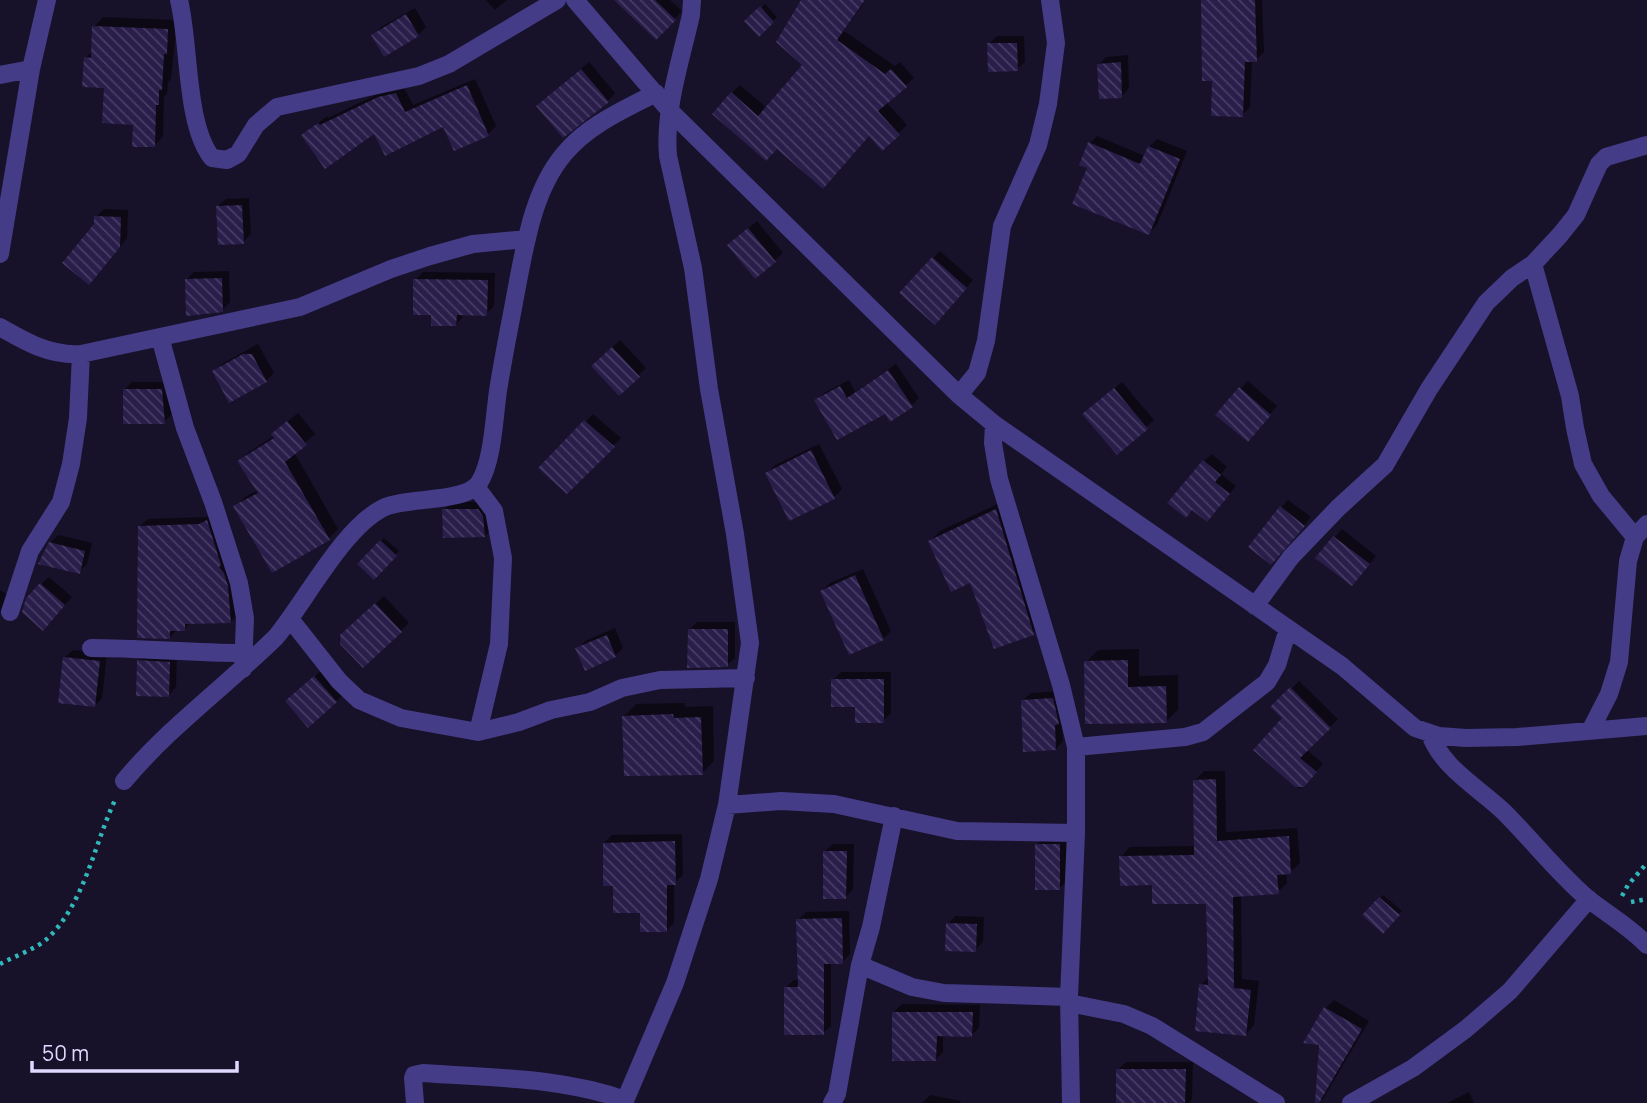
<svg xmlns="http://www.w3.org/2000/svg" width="1647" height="1103" viewBox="0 0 1647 1103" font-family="Manrope,sans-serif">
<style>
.shadow{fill:#0007}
.building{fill:url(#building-back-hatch)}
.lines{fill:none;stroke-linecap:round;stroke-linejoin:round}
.path{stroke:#31b8ba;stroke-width:4.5;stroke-dasharray:3.5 5;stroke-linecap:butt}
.minor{stroke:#453c87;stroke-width:18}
</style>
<defs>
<pattern id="building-back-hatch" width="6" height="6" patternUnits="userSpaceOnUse" patternTransform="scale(1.75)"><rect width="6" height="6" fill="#291d4a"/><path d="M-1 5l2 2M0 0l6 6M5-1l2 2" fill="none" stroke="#483d65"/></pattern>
</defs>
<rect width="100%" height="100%" fill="#171129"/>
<path class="shadow" d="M486,0h21l-12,10z
M634,0h36l12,11 -26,27z
M803,0h63l-22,31 51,35 5,-4 14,16 -28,24 21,23 -25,24 -13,-15 -47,52 -90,-93 8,-8 27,23 37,-43z
M1203,0h59l2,52 -8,8h-4l-2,47 -8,8 -28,-35z
M765,4l12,13 -18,18 -13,-14z
M415,8l11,19 -8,8 -33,20 -11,-20 7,-8z
M103,17l74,3 -6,59 -3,3 -1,12 -3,3 -1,39 -9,10 -69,-88 8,-7 1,-24z
M997,36h27l1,26 -8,7 -28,-25z
M1128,55l1,33 -7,8 -23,-32 7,-7z
M589,62l26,31 -7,8 -62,-3z
M475,79l21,47 -8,8 -34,15 -10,-24 -69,7 -72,3 24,-19 1,2 60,-29 15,-3 10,19z
M1097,136l48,20 4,-9 8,-8 30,12 -30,74 -8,8 -59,-90z
M249,198l2,36 -8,8 -25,-36 8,-7z
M104,209l24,1 -1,28 -31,37v-58z
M757,221l26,32 -28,24 -18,-39z
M940,251l33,29 -31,35 -9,-57z
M229,271l1,31 -8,8 -36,-30 8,-8z
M423,272l72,1 -1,33 -8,8 -23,-1v4l-8,8 -22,-12 -18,-33z
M620,340l26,28 -27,25 -26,-27z
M258,344l16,29 -8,8 -52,-10 8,-7z
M896,364l23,34 -7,7 -27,7 -68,-11 7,-8 25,-13 6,12z
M1248,381l29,25 -22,26 -15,-43z
M132,382h38l2,32 -8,8 -40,-32z
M1122,382l32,38 -37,32 -25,-45z
M298,413l17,21 -21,18 44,77 -9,9 -94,-31 10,-10 13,-7 -19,-29 10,-9 25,-16 9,-11z
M593,414l28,24 -54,54 -26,-24z
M819,444l23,45 -8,8 -67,-24 8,-8z
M1212,454l15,13 -6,7 15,12 -21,26 -11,-51z
M1006,500l37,123 -10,10 -62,-52 -41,-40 10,-10z
M1288,500l23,17 -33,38 3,-48z
M452,502h34l6,26 -7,8 -41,-26z
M215,514l23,100 -7,8h-40l-7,7h-6l-8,8 -30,-111 8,-7 61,-2z
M1342,529l34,27 -16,20 -42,-19z
M58,535l34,8 -5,21 -8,8 -29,-29z
M384,538l15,13 -25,26 -15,-13z
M863,569l28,62 -8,8 -61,-48 8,-8z
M49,577l23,20 -22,24 -9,-37z
M0,590l8,5 -8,17z
M384,596l25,27 -46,43 -25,-27z
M697,622h38v36l-8,7 -37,-36z
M615,628l8,20 -8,8 -38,-7 8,-8z
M1139,649v27l39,-1v35l-12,11 -80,-59 12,-12z
M73,650l34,4 -5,44 -7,8 -30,-49z
M146,653l31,2 -1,32 -7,8 -31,-34z
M323,669l21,25 -8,7 -41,-7z
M841,672h50v41l-8,8 -50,-41z
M1299,681l39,38 -31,31 16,14 -23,25 -44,-39 28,-32 -11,-11z
M1060,691l3,50 -7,8 -33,-49 8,-7z
M685,703v4l28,-1 1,55 -12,12 -78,-57 12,-12z
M1204,771h21l1,61 71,-4 3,35 -10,9h-4l1,11 -9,9 -37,2 1,85 17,2 -5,44 -9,10 -44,-50 8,-8 -1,-75 -55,-19 -32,-26 9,-10 65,-1v-66z
M682,834l1,41 -9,8v40l-8,8 -24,-20 -27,-27 -11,-41 8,-8z
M1044,837h23v44l-8,8 -22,-45z
M833,844h21l-1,45 -7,8 -21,-46z
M1383,895l19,16 -19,21 -19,-17z
M849,911l1,43 -8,8h-11v64l-8,7 -37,-46 8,-7h6l-2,-60 8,-8z
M955,916l29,1 -1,25 -8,8 -27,-26z
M1334,1000l35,21 -46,78 -6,4 9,-95z
M902,1004l78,1 -1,23 -8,7 -28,-1v18l-8,8 -41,-48z
M1126,1062h67l-1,37 -3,4h-71v-33z
M1469,1092l5,11h-27z
M930,1095l31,6 -1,2h-38z"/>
<path class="building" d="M614,0h41l21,20 -20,20z
M801,0h64l-28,40 48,34 6,-5 16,18 -29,24 22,24 -18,16 -13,-15 -46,53 -46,-40 -11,12 -54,-47 19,-22 27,24 44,-51 -26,-23z
M1201,0h54l2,62h-12l-2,55 -32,-1 1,-35h-10z
M760,6l14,16 -15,15 -15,-16z
M406,14l13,22 -35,21 -13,-22z
M92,26l76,3 -1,25h-3l-2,36h-3v15h-3l-1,42h-23l1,-22 -31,-2 2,-35 -22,-1 2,-30 7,1z
M987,43h30l1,28 -30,1z
M1121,62l1,36 -23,1 -2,-35z
M581,69l28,33 -46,36 -27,-32z
M467,85l22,51 -35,15 -11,-24 -58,29 -11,-22 -49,35 -24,-34 17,-12 2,2 58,-28 18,-4 9,19z
M1088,142l52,22 8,-18 32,13 -31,76 -77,-31 15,-36 -8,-3z
M242,205l2,39 -26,1 -2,-39z
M94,216l27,1 -1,30 -31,38 -27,-22 32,-39z
M748,228l28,34 -21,17 -28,-34z
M932,257l35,31 -32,37 -36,-32z
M222,278l1,34 -37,4 -1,-37z
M413,279l75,1 -1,36 -30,-1 -1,11h-25v-11h-18z
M612,347l28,30 -21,19 -28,-30z
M243,354h9l15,28 -38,21 -17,-32z
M888,370l25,37 -23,15 -5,-8 -48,26 -23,-40 26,-14 7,12z
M1239,387l32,28 -23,27 -33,-27z
M1114,388l34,41 -31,26 -35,-41z
M123,389h39l3,35h-42z
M584,420l31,27 -48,47 -29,-26z
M287,421l20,24 -22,17 45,78 -58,33 -39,-67 25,-13 -21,-32 37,-23 -3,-4z
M811,450l24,49 -46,22 -24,-48z
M1203,460l18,15 -6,7 15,12 -23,28 -15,-12 -6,8 -19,-15z
M1280,506l25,20 -34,39 -23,-18z
M442,509h36l5,7 2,21 -42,1z
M996,509l38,126 -40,14 -24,-66 -19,9 -23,-51z
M207,520l14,45 -2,2 5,6 4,13 3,37 -46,1v7h-15v8l-33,-1 1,-112 61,-2z
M1333,536l37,28 -18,22 -37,-28z
M380,540l17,16 -23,24 -17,-16z
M49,542l36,9 -5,23 -42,-10z
M855,575l29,65 -35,15 -29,-64z
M40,583l25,22 -22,26 -21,-19 4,-14z
M375,603l27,29 -39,36 -23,-24v-9z
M688,629h40v38l-41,1z
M607,635l9,22 -31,14 -10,-23z
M63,657l37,4 -5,46 -37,-4z
M137,660l33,2 -1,35 -33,-1z
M1128,660v27l38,-1 1,37 -82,1 -1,-63z
M314,676l23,26 -29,26 -23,-27z
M831,679h53v44h-29v-16h-24z
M1290,687l41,41 -31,30 17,14 -13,15h-9l-42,-37 29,-32 -12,-11z
M1053,698l6,26 -4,1 1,25 -33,2 -2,-52z
M673,714l1,4 27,-1 2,58 -79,1 -2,-60z
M1216,779l1,62 72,-5 2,38 -14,1 2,19 -46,3 1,91 17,2 -5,46 -51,-5 4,-47 9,1 -2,-81h-54v-19l-32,1 -1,-30 75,-1 -1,-75z
M675,841l1,44h-9v47h-27v-19h-27v-27h-10v-43z
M1035,844h25v46h-25z
M823,851h24l-1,48h-23z
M1379,897l21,18 -17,19 -21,-19z
M842,918l1,46h-19v71h-40v-48h14l-2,-68z
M946,923l31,1 -1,28 -31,-1z
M1324,1007l38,22 -43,74h-4l4,-58 -16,-2z
M892,1012h81l-1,25 -35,-1 -1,25h-44z
M1116,1069h70l-1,34h-69z"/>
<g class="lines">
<path class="path" d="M1622,896l6,-11 19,-22
M1631,902l16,-3
M0,964c15,-8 36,-15 48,-26 37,-36 46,-93 67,-138"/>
<path class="minor" d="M179,0c11,44 6,124 33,158l15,2 11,-6 18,-29 21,-18 142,-31 30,-12 108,-64
M575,0l95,111 289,284 35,29 348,242 73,62 24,8 27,2 51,-1 130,-11
M0,75l31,-6
M0,254l31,-185 16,-69
M1533,264l37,132 5,32 8,36 18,32 34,41
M0,327c26,15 50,29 81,27l219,-47 91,-38 39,-13 43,-12 54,-5
M160,337l25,91 28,74 26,81 6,35 -2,51
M959,395l18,-22 9,-32 16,-115 36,-81 10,-41 8,-61 -6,-43
M994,424l-1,19 6,36 62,206 15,62v86l-7,164 2,106
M476,487l18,24 9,47 -4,86 -21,88
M1255,606l36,-49 47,-49 47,-43 44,-76 57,-86 26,-25 21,-14 27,-29 16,-20 23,-51 7,-7 41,-12
M10,612l20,-61 31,-49 10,-38 7,-46 3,-64
M291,620l48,61 20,19 42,18 77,14 41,-10 32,-12 39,-8 32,-14 38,-8 86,-2
M91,648c51,0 101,5 152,5
M1590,731l19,-37 10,-32 9,-101 7,-24 12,-13
M1430,734c12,34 49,54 74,78 28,28 53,60 83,86 20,16 42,28 60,47
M1076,747l109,-10 18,-5 64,-50 10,-17 11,-36
M124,781c45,-54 102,-95 152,-144 29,-35 67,-109 107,-129 22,-11 83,-5 96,-25 14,-22 15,-65 19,-92 5,-33 12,-66 18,-99 9,-47 17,-101 48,-138 24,-29 59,-44 92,-61
M727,805l54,-4 53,3 123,27 119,2
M860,965l52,22 32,6 125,4
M1069,1003l55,11 28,12 124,77
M415,1103l-2,-25 1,-3 9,-2c68,5 137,4 202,27
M624,1103l51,-120 34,-104 18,-74 23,-162 -15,-109 -26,-145 -16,-121 -25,-112c-4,-47 13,-96 23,-141l1,-15
M832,1103l5,-9 23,-129 11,-38 23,-111
M1351,1103l62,-35 53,-39 44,-38 79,-92"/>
</g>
<path d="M32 1061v10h205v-10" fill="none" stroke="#e0d9ff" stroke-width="3.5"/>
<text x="42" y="1061" font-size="21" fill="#e0d9ff" stroke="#171129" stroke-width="5" paint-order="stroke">50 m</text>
</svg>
